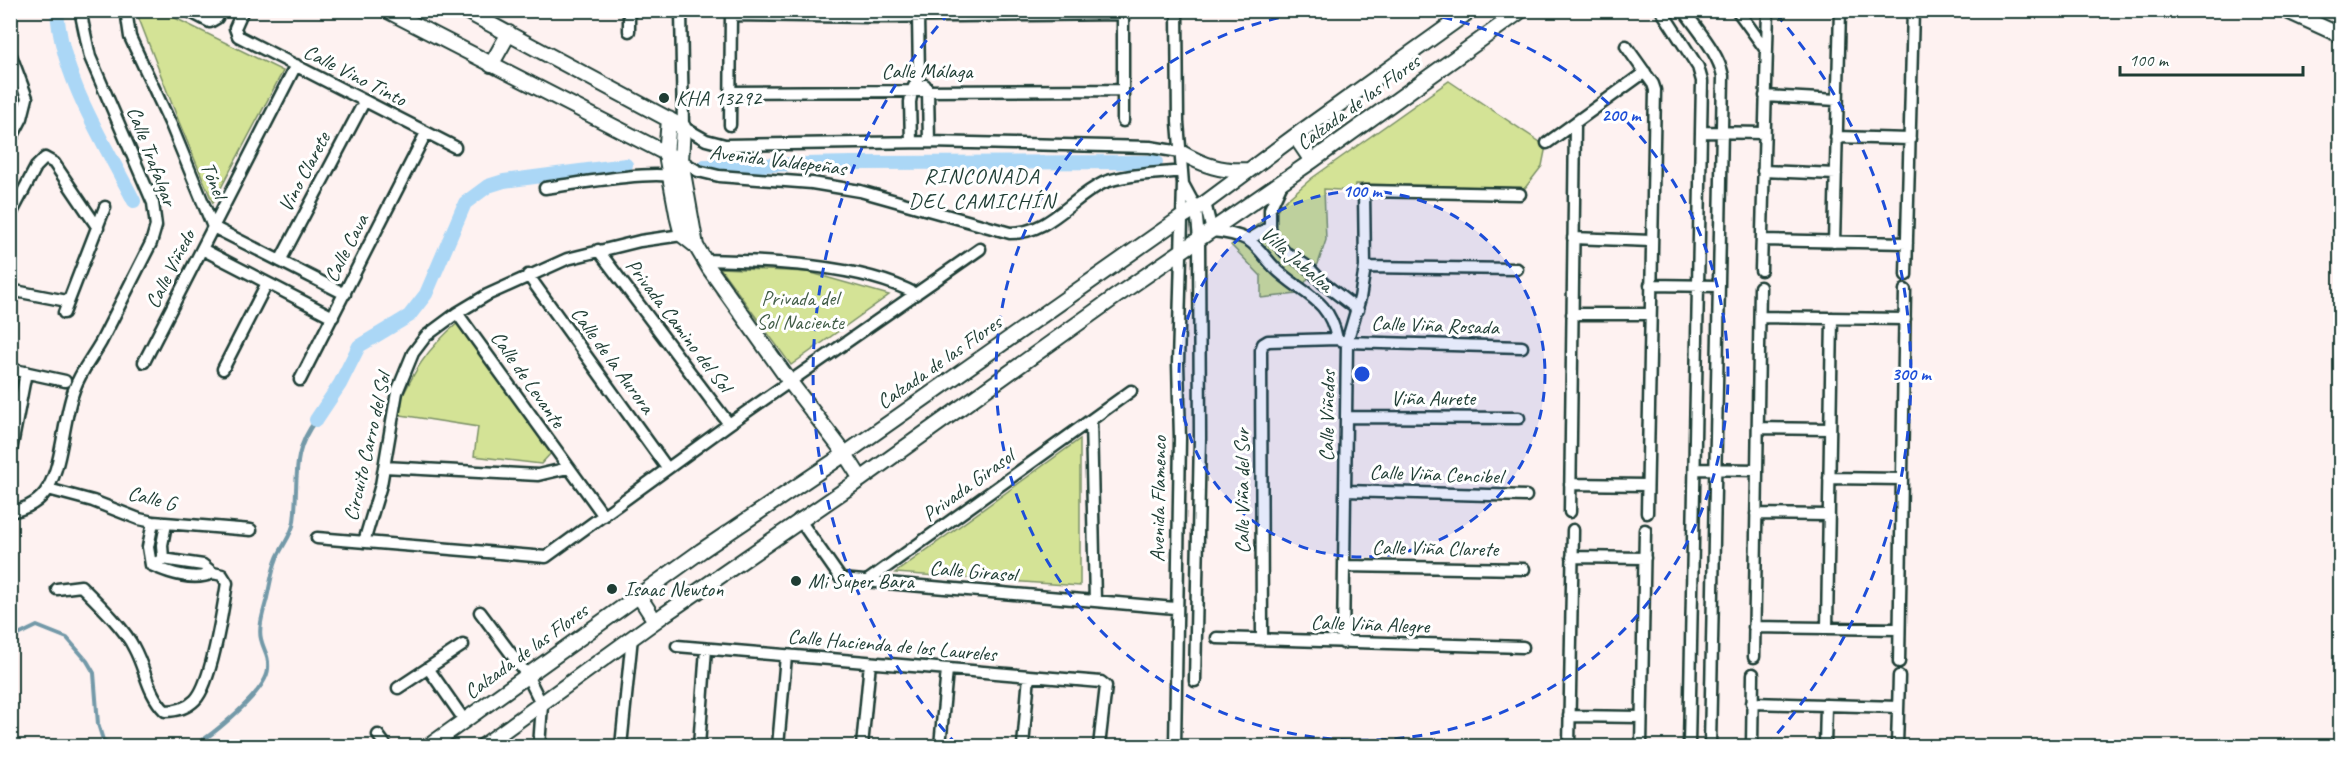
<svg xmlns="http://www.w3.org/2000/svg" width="2351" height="757" viewBox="0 0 2351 757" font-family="Caveat,sans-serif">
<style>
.green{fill:#d4e396;stroke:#7a9065;stroke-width:1.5}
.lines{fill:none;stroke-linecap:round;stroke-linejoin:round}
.stream{stroke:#7399a8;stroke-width:4}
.canal{stroke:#abd7f6;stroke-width:14}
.minor-casing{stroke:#1f3d34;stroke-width:15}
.tertiary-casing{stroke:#1f3d34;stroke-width:18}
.minor{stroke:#fff;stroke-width:10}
.tertiary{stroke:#fff;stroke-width:14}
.ring{fill:none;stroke:#1d4ed8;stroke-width:3;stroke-dasharray:10 8}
.poi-dot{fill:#1f3d34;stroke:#fff;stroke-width:2}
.labels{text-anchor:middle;stroke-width:6;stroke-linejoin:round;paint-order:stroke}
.street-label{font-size:21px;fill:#1f3d34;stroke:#fff}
.poi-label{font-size:21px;fill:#1f3d34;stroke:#fff;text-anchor:start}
.park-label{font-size:21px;fill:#435e48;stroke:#fff}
.neighbourhood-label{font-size:22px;letter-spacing:1.5px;fill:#1f3d34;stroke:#fff}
.centre{fill:#1d4ed8;stroke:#fff;stroke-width:3}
.ring-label{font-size:18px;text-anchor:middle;font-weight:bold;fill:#1d4ed8;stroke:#fff;stroke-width:6;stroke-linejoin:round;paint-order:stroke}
</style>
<rect width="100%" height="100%" fill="#fef2f1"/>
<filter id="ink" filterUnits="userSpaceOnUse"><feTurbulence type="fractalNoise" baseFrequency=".0167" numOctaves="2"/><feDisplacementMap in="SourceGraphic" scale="12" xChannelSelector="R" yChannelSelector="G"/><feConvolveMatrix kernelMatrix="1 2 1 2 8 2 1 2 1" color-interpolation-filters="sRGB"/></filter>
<g filter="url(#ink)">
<path class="green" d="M136,11h25l122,60 -70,132 -34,-81z
M1449,81l97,65 -4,20 -17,22 -169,-4 -1,7 -31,-2 2,51 -8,24 -21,30 -36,4v-22l-30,-31 30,-23 51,-44z
M720,268l88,4 81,23 -98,70z
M460,321l93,130 -12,13 -67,-8 4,-29 -84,-13c20,-42 29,-62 66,-93z
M1080,439v147l-185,-13z"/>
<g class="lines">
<path class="stream" d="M10,639l27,-13 30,12 20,23 7,12 4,51 5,16 13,6
M193,746c19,-10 74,-55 75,-77 1,-15 -4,-17 -7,-30 -3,-12 3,-29 6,-41 3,-13 5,-28 10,-40 5,-12 16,-25 17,-37 5,-39 -4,-68 22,-101"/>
<path class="canal" d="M57,10c4,68 47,132 77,191
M704,166l148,-3 304,-1
M316,420l24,-36 19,-38 50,-30 17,-22 39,-91 23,-17 16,-5 122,-16"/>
<g class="minor-casing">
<path id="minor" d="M126,10l4,27 42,90 41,100 132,67
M187,10l23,12 7,-4 4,-8
M243,10l-8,18 3,8 217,111
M681,10l2,117 23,13 19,5 204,-3 221,5 30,5
M1661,10l37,57 4,14 -13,665
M1684,10c14,21 34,42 39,66l-13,670
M1737,10l29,40
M731,15l141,2 251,-3
M629,31v-21
M1626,46l27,38 2,6 -8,423
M10,53l17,45 -5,20 -12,23
M925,85l3,6 1,51
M730,92l393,-2
M1765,96l72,4
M1123,121v-111
M730,125l1,-114
M1701,132l63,1
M1836,137l74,2
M911,142l-1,-40 2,-11 7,-16 -1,-59
M1547,143l98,-71
M681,161l17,10 21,5 93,7 48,8 150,42c40,0 60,-34 93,-50 21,-9 56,-9 79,-12
M1763,171l73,3
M1282,183l-12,26v18l3,12 12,13 23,15 15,16 35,27
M1183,184l13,24 3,31 1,199 -5,243
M545,188c29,-4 106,-18 131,-11
M1205,203l7,28c12,1 25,3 36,9 11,7 17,18 26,27 26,27 55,29 63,72
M10,216l26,-49 9,-9 9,5 44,65
M1573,238l78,3
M1248,240l22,-13
M1762,240l145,3
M1834,242l6,-232
M202,249l131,68
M598,250l131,174
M703,260c62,1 159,4 213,34
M280,261l84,-159
M1365,267l152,2
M1761,270l7,-260
M528,275l139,193
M1906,275l7,-265
M1650,285l69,1
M10,290l57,11
M64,313l41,-106
M457,313l147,203
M1572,314h77
M1760,317l145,2
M144,362l152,-297
M10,369l55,12
M223,369l44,-86
M300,380l126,-247
M1346,417l173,1
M1091,420l4,181
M1758,428l72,1
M10,456l16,-84
M384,467l154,8 30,-7
M1695,469l62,1
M1829,478l73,1
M1570,484l77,1
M48,489l45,12 46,18 14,3 98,8
M1345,491l181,5
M10,512c16,-3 30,-10 38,-24 15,-26 15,-69 26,-98 6,-18 18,-32 27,-48 17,-33 33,-66 50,-99l5,-17 -3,-23 -63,-146 -10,-47
M1570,512l5,-388
M1756,514l73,1
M799,519l42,60 334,29
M317,538l229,19 183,-133 251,-175
M364,542l17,-57 16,-93 16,-39 13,-17 31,-23 30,-18 80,-36 73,-18 49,-7
M1572,557l73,1
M163,559l40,6 10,8c-19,9 -44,0 -62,-8z
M163,559l-1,-14 4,-21
M151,565l-3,-18 5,-25
M1344,566l180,3
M867,581l264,-190
M57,589l24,-3c16,16 44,43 53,62 12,22 13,45 31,63 11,0 21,-2 30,-11 17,-17 28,-92 32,-117l-5,-8 -9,-2
M480,612l47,63 15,30 -3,41
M1754,627l145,2
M1827,628l5,-310
M1217,638l306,9
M1262,640l-1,-290 2,-6 5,-3 69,-2 10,3 175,5
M1343,643l4,-301 13,-44 5,-31 -1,-76 156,3
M677,646l424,36 5,4 -7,60
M1754,657l6,-370
M1899,662l6,-372
M428,668l37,53
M398,688l65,-43
M1752,703l146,4
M1569,716l72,1
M378,735l8,11
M621,746l11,-109
M699,746l7,-97
M778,746l8,-90
M862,746l8,-83
M940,746l7,-76
M1023,746l6,-70
M1175,746l5,-308 -2,-75 5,-179 -5,-62 -1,-112
M1569,746l4,-216
M1641,746l4,-216
M1752,746l1,-72
M1825,746l1,-41
M1897,746l2,-70"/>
</g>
<g class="tertiary-casing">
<path id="tertiary" d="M386,10l295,151
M464,10l219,117 -2,34 15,85 13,22 81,114 55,72 16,25
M2285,10l55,25
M491,65l18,-32
M669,119l-3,36 12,64 4,16 14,11
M1295,136l17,25
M1180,152c23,13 42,20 68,18
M639,596l16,25
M429,746l272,-195 144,-97 337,-237 23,-14 90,-67 176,-126
M483,746l182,-132 196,-135 254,-182 197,-136 210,-151"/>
</g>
<use href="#minor" class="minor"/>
<use href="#tertiary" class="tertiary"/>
</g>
</g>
<circle cx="1362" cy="374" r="183" fill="#1d4ed8" fill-opacity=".12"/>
<g class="ring">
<circle cx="1362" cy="374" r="183"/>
<path d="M1407 11A366 366 0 1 1 1317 11"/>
<path d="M957 745A549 549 0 0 1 948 14M1776 14A549 549 0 0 1 1767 745"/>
</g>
<g class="poi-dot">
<circle cx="664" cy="98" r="6"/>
<circle cx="796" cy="581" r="6"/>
<circle cx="612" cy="589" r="6"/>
</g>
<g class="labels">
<g class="street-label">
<text x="927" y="78">Calle Málaga</text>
<text transform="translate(355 75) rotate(27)" y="7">Calle Vino Tinto</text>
<text transform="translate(1358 102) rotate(-36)" y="7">Calzada de las Flores</text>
<text transform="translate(152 156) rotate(69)" y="7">Calle Trafalgar</text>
<text transform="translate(778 160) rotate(7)" y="7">Avenida Valdepeñas</text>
<text transform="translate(304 172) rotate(-62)" y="7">Vino Clarete</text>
<text transform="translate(214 180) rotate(68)" y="7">Tónel</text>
<text transform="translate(346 248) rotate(-63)" y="7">Calle Cava</text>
<text transform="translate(1297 259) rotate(41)" y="7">Villa Jabaloa</text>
<text transform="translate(170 269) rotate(-63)" y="7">Calle Viñedo</text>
<text transform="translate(679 325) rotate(53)" y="7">Privada Camino del Sol</text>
<text transform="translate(1435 325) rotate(2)" y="7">Calle Viña Rosada</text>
<text transform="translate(613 360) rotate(54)" y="7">Calle de la Aurora</text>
<text transform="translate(939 362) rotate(-35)" y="7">Calzada de las Flores</text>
<text transform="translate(528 379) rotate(55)" y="7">Calle de Levante</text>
<text x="1433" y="405">Viña Aurete</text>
<text transform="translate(1327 416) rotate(-89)" y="7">Calle Viñedos</text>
<text transform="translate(367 447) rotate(-77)" y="7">Circuito Carro del Sol</text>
<text transform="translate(1436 474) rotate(2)" y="7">Calle Viña Cencibel</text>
<text transform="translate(968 485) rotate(-36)" y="7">Privada Girasol</text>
<text transform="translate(1242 491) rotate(-90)" y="7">Calle Viña del Sur</text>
<text transform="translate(152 498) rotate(14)" y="7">Calle G</text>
<text transform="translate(1158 499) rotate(-89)" y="7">Avenida Flamenco</text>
<text transform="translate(1435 548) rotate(1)" y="7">Calle Viña Clarete</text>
<text transform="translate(973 571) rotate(5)" y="7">Calle Girasol</text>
<text transform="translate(1370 624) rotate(2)" y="7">Calle Viña Alegre</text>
<text transform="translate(892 645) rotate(5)" y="7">Calle Hacienda de los Laureles</text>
<text transform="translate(526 651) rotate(-36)" y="7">Calzada de las Flores</text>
</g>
<g class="poi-label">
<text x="676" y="105">KHA 13292</text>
<text x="808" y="588">Mi Super Bara</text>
<text x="624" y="596">Isaac Newton</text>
</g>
<g class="park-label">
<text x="800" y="305">Privada del<tspan x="800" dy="24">Sol Naciente</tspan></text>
</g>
<g class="neighbourhood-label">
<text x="982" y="183">RINCONADA<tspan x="982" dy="25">DEL CAMICHÍN</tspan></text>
</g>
</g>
<circle cx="1362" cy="374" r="9" class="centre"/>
<g class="ring-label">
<text x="1621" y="121">200 m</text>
<text x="1362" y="197">100 m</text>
<text x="1911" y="380">300 m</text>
</g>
<rect width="2351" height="757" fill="none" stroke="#fff" stroke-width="36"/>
<rect x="18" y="18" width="2315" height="721" fill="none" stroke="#1f3d34" stroke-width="2" filter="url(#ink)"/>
<path d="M2120 66v9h183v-9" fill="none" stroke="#1f3d34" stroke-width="3"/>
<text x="2129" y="66" font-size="18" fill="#1f3d34" stroke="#ffffff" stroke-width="4.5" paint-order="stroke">100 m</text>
</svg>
